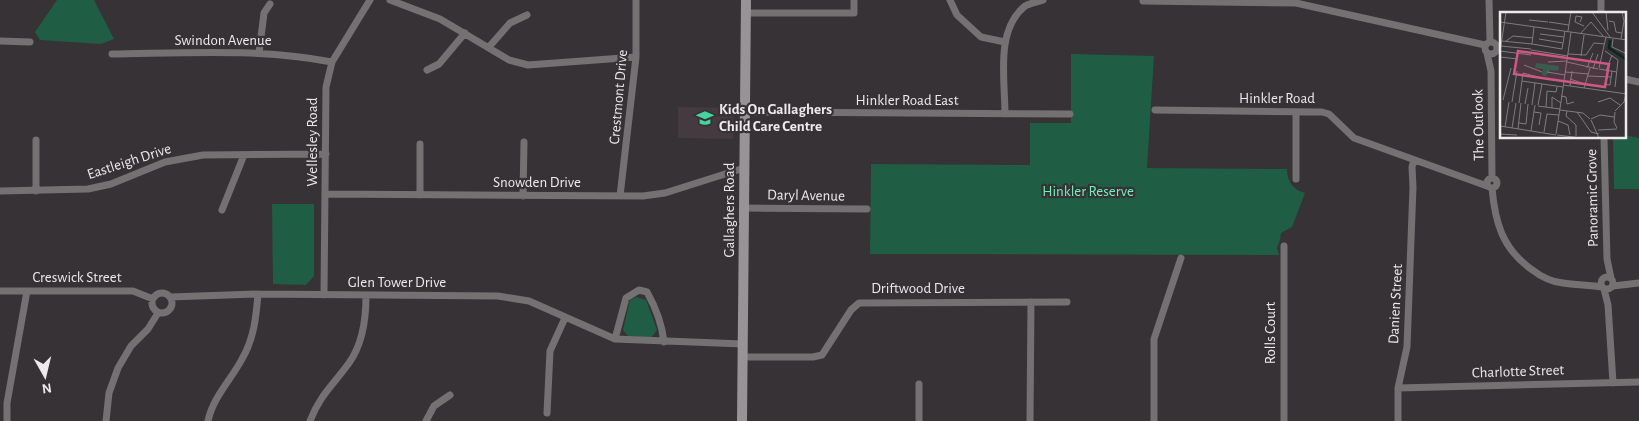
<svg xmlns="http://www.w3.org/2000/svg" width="1639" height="421" viewBox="0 0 1639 421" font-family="'Alegreya Sans',sans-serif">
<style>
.built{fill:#453a40}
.green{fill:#1f5d45}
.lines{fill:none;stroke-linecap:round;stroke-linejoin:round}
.street{stroke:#747172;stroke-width:7}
.secondary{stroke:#989396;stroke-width:10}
.labels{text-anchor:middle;stroke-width:4.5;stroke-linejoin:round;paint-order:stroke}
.street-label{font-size:15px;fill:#edeaec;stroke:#373235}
.poi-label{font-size:15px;font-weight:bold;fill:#edeaec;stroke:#373235;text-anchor:start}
.park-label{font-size:15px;fill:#6ef3be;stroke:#373235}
.inset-river{fill:none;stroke:#08281c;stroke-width:2.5}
.inset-road{fill:none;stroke:#807c7e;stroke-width:1}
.view{fill:#cf5786;fill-opacity:0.15;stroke:#cf5786;stroke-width:2.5}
.inset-edge{fill:none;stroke:#edeaec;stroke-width:2.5}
</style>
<rect width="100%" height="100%" fill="#373235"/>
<path class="built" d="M678,107l55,1v31l-55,-1z"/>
<path class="green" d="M57,0h37l20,39 -13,5 -61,-4 -5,-8z
M1071,54l83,2 -7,112 140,1c0,12 6,21 18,24l-13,34 -11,6 -1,7 -3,8 2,7 -409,-1 1,-90 159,1v-42h41z
M1625,135l14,3v51h-25l-1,-51h12z
M272,204h42v72l-8,9 -33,-1z
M636,297l10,3 11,30 -6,8 -23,-2 -5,-6 7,-30z"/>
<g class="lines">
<path class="street" d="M390,0l50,19 69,41 19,5 108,-8
M950,0l7,15 24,22 24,5
M1489,0l1,41
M1601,0v14
M1143,1l153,2 189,42
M746,13h108v-13
M0,41l30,1
M1485 48a6 6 0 1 1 12 0a6 6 0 1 1-12 0Z
M489,47l21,-24 17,-8
M259,53l5,-40 6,-9
M1487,53l4,18 1,107
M112,54c74,-1 148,-6 220,8
M427,70l12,-6 26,-31
M1625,79l14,3
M1155,110l167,2 7,2 25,24 133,48
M745,112l325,2
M1296,112v67
M1005,114c0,-34 -10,-84 20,-108 5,-3 13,-4 18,-6
M1604,138l3,121 4,19
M36,140v51
M1487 183a5 5 0 1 1 10 0a5 5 0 1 1-10 0Z
M1492,188c3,34 10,60 39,81 9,7 20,13 32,14 13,2 26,2 39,4
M0,191l88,-2 23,-5 54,-22 38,-7 123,-1
M326,194l317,2 22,-3 79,-25
M420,195v-51
M523,196l1,-54
M620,196l16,-139v-57
M744,208l123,1
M222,210l22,-55
M1601 283a6 6 0 1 1 12 0a6 6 0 1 1-12 0Z
M1613,286l26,-3
M1604,289l4,16 5,78
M0,291h133l20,8
M152 303a10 10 0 1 1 20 0a10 10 0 1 1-20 0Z
M324,295l2,-208 6,-25 38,-62
M170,297l88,-3 240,2 31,5 86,38 128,5
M615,339l11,-41 13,-8 8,2c9,16 15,32 17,50
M743,357h70l9,-2 29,-45 8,-7 208,-1
M1398,388l241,-6
M547,413l3,-62 15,-33
M7,421v-18l20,-112
M106,421l3,-28 9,-25 13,-22 17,-17 10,-16
M208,421c5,-24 23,-41 34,-62 12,-21 14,-41 16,-65
M310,421c10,-26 23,-36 39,-58 13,-18 17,-45 17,-67
M426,421l8,-15 16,-11
M919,421v-37
M1030,421l1,-119
M1154,421v-82l27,-81
M1284,421v-175
M1398,421v-33l9,-41 6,-160 -1,-20 2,-7"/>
<path class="secondary" d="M742,421l4,-421"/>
</g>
<defs>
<g id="school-bare" transform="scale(1.35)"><path d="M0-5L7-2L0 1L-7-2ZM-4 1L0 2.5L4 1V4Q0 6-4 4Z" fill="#43d4a0" stroke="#373235" stroke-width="2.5" paint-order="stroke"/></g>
</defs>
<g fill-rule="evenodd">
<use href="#school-bare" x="705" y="118"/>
</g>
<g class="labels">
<g class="street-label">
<text x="223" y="45">Swindon Avenue</text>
<text transform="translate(618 97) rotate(-85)" y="5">Crestmont Drive</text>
<text x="1277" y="103">Hinkler Road</text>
<text x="907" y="105">Hinkler Road East</text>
<text transform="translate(1478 125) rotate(-91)" y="5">The Outlook</text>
<text transform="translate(312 142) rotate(-90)" y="5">Wellesley Road</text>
<text transform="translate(129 161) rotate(-18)" y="5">Eastleigh Drive</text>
<text x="537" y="187">Snowden Drive</text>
<text transform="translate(806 195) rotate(1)" y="5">Daryl Avenue</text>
<text transform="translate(1592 198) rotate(-91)" y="5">Panoramic Grove</text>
<text transform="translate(729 210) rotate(-90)" y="5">Gallaghers Road</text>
<text x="77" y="282">Creswick Street</text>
<text x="397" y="287">Glen Tower Drive</text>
<text x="918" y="293">Driftwood Drive</text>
<text transform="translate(1395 304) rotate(-87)" y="5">Danien Street</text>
<text transform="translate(1270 333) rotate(-90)" y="5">Rolls Court</text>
<text transform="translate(1518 371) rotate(-2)" y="5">Charlotte Street</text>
</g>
<g class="poi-label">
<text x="719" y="114">Kids On Gallaghers<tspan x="719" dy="17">Child Care Centre</tspan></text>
</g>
<g class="park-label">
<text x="1088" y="196">Hinkler Reserve</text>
</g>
</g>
<g transform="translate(1500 12)">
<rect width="126" height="126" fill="#373235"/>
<path d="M36,51l23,3 -1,5 -8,-1 -4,6 -4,-1 1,-6 -8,-1z" fill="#1f5d45"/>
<path class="inset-river" d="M110,28l-1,8 18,12"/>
<path class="inset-road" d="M92,0l18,25M106,0l2,18M29,8l19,2M109,9l5,1 2,10 6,1M0,10l127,18M49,10l20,3M80,10l2,-5 -6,-1 -1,6 9,4M68,19l3,-19M40,22l24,3M80,22l11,-12 12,14M39,27l24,4M113,27l-1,8 13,6M121,27l3,-18 -2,-9M2,29l30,3M6,29l7,-5 20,2M32,32l30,5 3,-18M32,32l2,-17M1,34l30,3M31,38l37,6M0,39l31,4M105,39l13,9 -3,27M0,40l6,-40M68,42l18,1 8,-12 11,1M81,44l3,-21M0,45l18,2M48,50l19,-1M67,50l31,7M24,53l18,7M87,56l6,-15M99,56l7,-31M93,57l5,-15M99,57l18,3M106,59l6,-16M47,60l18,3M65,60l24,2M23,61l19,5M88,64l23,1M70,67l15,5M22,69l41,6M104,72l6,1 2,-14M63,73l64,9M70,74l2,-15M84,76l6,-20M61,84l5,1 1,7 7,-2M3,88l8,-32M12,90l5,-31M61,90l10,-70M98,90l12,-4 10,7M19,91l4,-30M25,92l3,-16M32,93l3,-22M38,93l4,-21M38,94l22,3M46,95l1,-16 9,1 1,-5M52,96v-11l9,6M60,98l23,3 7,6M67,99l-1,5 10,9v11M115,99l9,-9 2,-8M34,100l7,1 -2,12M77,100l14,20 8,2M115,100l-1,10 3,6M91,107l9,-4 14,2M91,108l8,18M58,109l10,4 2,10M19,111l7,1 2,-20M0,114l56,9M5,115l4,-25M12,116l4,-25M18,117l3,-26M98,118l19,-1M31,119l4,-26M44,120l3,-18 12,1M0,122l17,1M56,122l5,-32M57,123l25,3"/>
<path class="view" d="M18,39l91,13 -4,23 -91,-13z"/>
<rect width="126" height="126" class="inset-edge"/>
</g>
<g transform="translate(45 376) rotate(172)" stroke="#373235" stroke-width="4" paint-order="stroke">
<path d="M0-4L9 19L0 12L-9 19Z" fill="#edeaec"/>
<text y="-8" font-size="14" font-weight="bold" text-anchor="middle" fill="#edeaec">N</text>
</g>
</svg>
